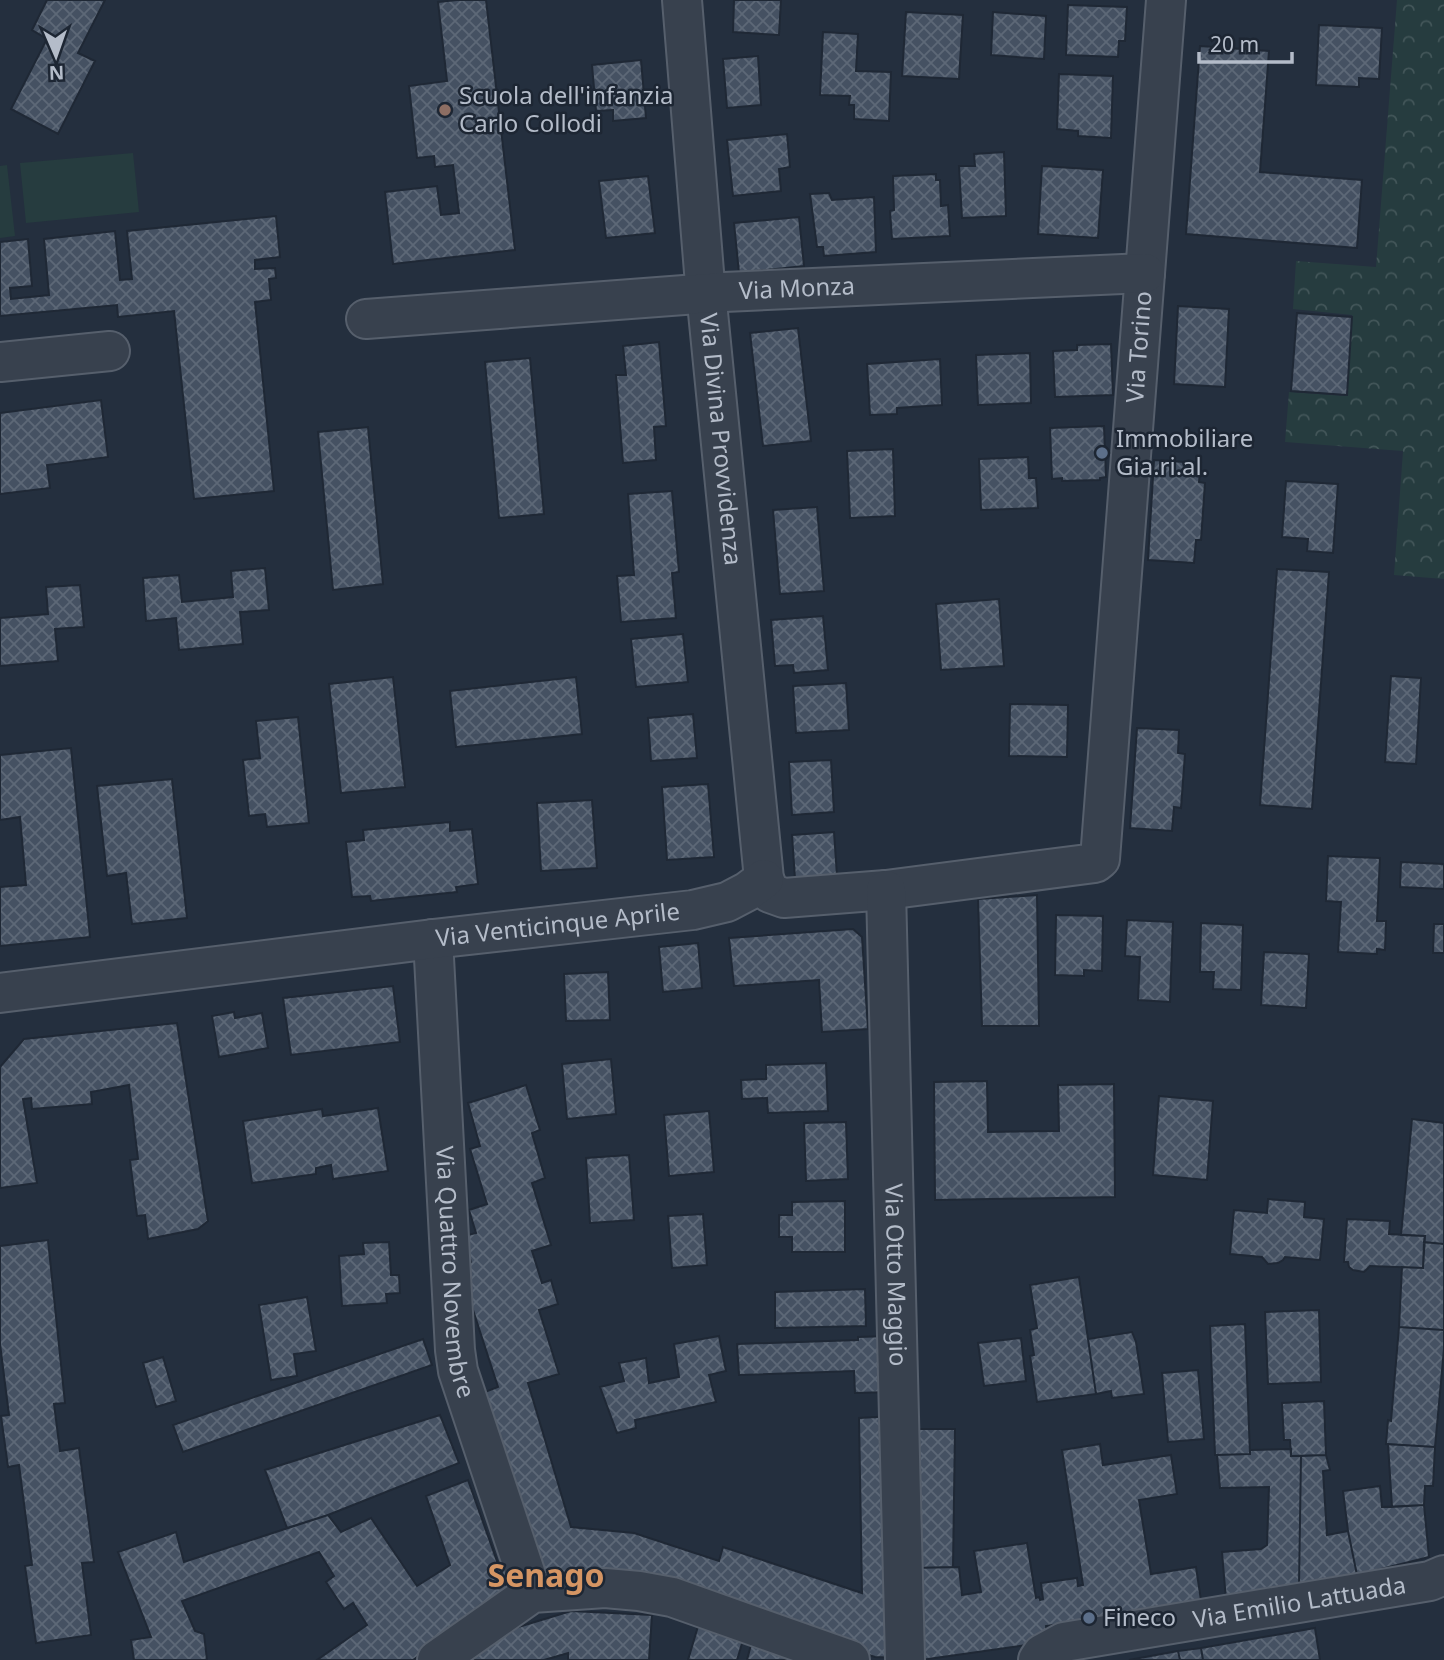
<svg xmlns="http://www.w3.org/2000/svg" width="1444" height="1660" viewBox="0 0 1444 1660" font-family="'Noto Sans',sans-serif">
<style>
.grass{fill:#263c3f}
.park{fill:url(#park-crowns)}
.building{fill:url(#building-cross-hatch);stroke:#1f2835;stroke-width:2}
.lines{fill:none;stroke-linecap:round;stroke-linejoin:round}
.minor-casing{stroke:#565f6c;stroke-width:42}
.minor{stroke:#38414e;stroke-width:38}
.education-dot{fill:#8d6e63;stroke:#1d2633;stroke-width:2.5}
.service-dot{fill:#5c6f8a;stroke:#1d2633;stroke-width:2.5}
.labels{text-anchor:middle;stroke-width:5;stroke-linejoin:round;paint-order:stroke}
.poi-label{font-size:24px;fill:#b4bcc9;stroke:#1d2633;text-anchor:start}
.street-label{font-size:24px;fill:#b4bcc9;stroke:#1d2633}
.district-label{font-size:32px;font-weight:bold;fill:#d59563;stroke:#1d2633}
</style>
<defs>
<pattern id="park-crowns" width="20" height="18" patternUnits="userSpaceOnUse" patternTransform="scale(1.75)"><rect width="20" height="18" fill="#263c3f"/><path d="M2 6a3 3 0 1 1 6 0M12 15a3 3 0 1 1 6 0" fill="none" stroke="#435659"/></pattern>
<pattern id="building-cross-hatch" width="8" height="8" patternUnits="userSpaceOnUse" patternTransform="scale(1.75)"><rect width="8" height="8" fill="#455162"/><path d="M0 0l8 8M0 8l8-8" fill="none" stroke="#5d6877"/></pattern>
</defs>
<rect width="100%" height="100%" fill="#242f3e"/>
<path class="grass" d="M133,153l6,59 -113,11 -6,-60z
M7,165l8,71 -15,2v-72z"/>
<path class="park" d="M1397,0h47v579l-50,-4 9,-124 -118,-9 4,-50 57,4 6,-81 -59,-6 3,-48 80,6z"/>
<path class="building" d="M47,0h58l-27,53 17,8 -37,73 -47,-25 36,-70 -15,-9z
M457,0h29l29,250 -122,14 -8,-72 52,-6 4,29 18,-2 -6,-48 -18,2 -1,-11 -17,2 -8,-72 38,-5 -9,-79z
M734,0h47l-2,35 -46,-3z
M1068,5l59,2 -2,34h-6l-1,16 -52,-2z
M906,12l57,3 -4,64 -57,-3z
M993,12l53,4 -2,43 -53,-4z
M1319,25l63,3 -3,51 -20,-1v9l-43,-2z
M823,32l35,2 -2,37 35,1 -2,49 -35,-2v-14h-5l1,-9 -30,-1z
M1200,46l69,5 -9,121 102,8 -5,68 -171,-14z
M758,56l3,49 -34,3 -4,-49z
M641,60l5,58 -33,3v-11l-17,1 -4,-46z
M1059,74l54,2 -2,62 -33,-2v-5l-21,-2z
M787,134l3,33 -11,2 2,22 -48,5 -6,-56z
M1004,152l2,64 -44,2 -3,-52h16l-1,-12z
M1042,166l61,4 -5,68 -60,-4z
M936,174v6h4l1,26 7,-1 2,31 -58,3 -2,-28 4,-1 -1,-34z
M648,176l7,57 -49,5 -7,-57z
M829,193l3,7 42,-3 2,55 -52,4 -1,-9h-6l-7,-53z
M276,216l4,41 -25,3v9l20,-1 1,10 -7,1 2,21 -16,2 19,189 -80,8 -20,-188 -56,6 -1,-12 -117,11v-74l28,-3 4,47 -22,2 1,11 38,-4 -5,-56 71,-8 5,49 12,-1 -5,-48z
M799,217l5,49 -65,7 -5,-50z
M1178,306l51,3 -4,78 -51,-3z
M1297,313l55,4 -5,78 -56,-4z
M798,328l13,113 -48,5 -13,-113z
M659,342l7,84 -12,1 2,33 -33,3 -7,-88h10l-3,-29z
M1111,344l2,51 -58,2 -2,-46 24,-1v-5z
M1030,353l1,50 -53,2 -2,-50z
M530,358l14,156 -45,4 -14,-156z
M940,359l2,46 -45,3v6l-27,1 -3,-51z
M101,400l7,57 -61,8 3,23 -50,6v-81z
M1104,426l2,51 -6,1v2l-38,1v-3l-10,1 -2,-51z
M368,427l15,157 -50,6 -15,-158z
M893,449l2,67 -45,2 -3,-67z
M1028,457l1,21h7l2,30 -57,2 -2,-51z
M1154,460l47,3 -2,19 6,1 -4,57h-5l-2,23 -46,-3z
M1286,481l52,3 -5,69 -26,-2 1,-12 -26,-2z
M672,491l7,81 -7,1 4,45 -55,4 -4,-46 17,-1 -6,-81z
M817,507l7,84 -44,3 -7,-84z
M265,568l4,42 -29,2 3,32 -64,6 -3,-32 -30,3 -3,-43 36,-3 3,27 51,-5 -2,-26z
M1277,569l52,3 -17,237 -52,-4z
M80,585l4,42 -29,2 3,32 -58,5v-48l48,-4 -2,-27z
M999,599l5,67 -63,4 -5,-66z
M823,616l5,54 -34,3 -1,-8 -18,1 -4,-46z
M683,634l5,48 -52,5 -5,-48z
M1391,676l30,2 -5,86 -31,-2z
M393,677l12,110 -64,6 -12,-109z
M576,677l6,57 -126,13 -6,-56z
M846,683l3,47 -53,3 -3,-47z
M1010,704l58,1 -1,52 -58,-1z
M693,714l4,44 -46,3 -3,-43z
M298,717l11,106 -42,4 -2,-13 -16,2 -6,-56 17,-2 -4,-37z
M1137,728l42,2 -1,23 7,1 -4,54 -7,-1 -2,24 -42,-3z
M71,748l19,189 -90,9v-59l26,-2 -6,-68 -20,3v-65z
M831,760l3,52 -42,3 -3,-53z
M172,779l15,139 -55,6 -6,-51 -19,3 -10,-90z
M708,784l6,73 -47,3 -5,-73z
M592,800l5,68 -56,3 -4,-68z
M450,822v9l22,-2 6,55 -22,3 1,5 -86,9 -1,-5 -18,1 -6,-55 18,-2 -1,-10z
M834,832l3,44 -42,3 -3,-44z
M1328,856l52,2 -3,63h9l-1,29 -8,-1v5l-39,-2 3,-50 -15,-1z
M1401,862l43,2v25l-44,-2z
M1037,895l2,131h-57l-4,-127z
M1056,915l47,1 -1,55 -18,-1v6l-29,-1z
M1127,920l46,2 -3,80 -32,-2 2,-43 -15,-1z
M1201,923l42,2 -2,65 -28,-1 1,-17h-14z
M1434,924h10v29h-11z
M853,929l9,8 6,92 -46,3 -3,-52 -85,6 -5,-48z
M698,943l4,45 -39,4 -4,-45z
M1264,952l45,2 -3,54 -45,-3z
M608,972l2,48 -44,1 -2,-47z
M393,986l7,56 -109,13 -8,-57z
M234,1012l1,6 27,-5 6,35 -49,9 -7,-41z
M177,1023l31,198 -10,8 -50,10 -3,-24 -8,1 -7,-56 8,-1 -9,-74 -38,7 1,12 -60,5 -1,-11 -8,1 14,84 -37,5v-121l24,-28z
M611,1059l5,55 -49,5 -5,-55z
M826,1063l2,48 -60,2 -1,-15 -25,1 -1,-19 25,-1v-14z
M987,1081l1,51 71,-1 -1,-46 56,-1 1,113 -180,3 -1,-118z
M526,1085l14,45 -8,3 13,45 -13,5 19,62 -19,6 10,32 9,-3 7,24 -19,6 20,64 -31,9 43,144 63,6 85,28 4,-14 139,46 -3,-175 35,-2 3,242 -22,-1 -71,-24 -262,-52 -65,-186 21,-8 -39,-120 12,-5 -8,-26 13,-3 -7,-23 18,-6 -17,-55 10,-3 -12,-43z
M1159,1096l54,5 -6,79 -54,-5z
M378,1108l10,63 -55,8 -2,-14 -15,3v6l-64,9 -9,-62 79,-12 1,7z
M709,1111l5,61 -45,4 -5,-61z
M1412,1119l32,4v121l-20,-2 1,-6 -24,-1z
M846,1122l2,57 -42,2 -2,-58z
M629,1155l5,65 -44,3 -4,-65z
M1268,1199l37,3 -1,15 20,2 -4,41 -35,-3 -2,3 -5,3 -10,1 -6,-7 -32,-3 4,-44 33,3z
M845,1201v51h-53v-15h-13v-22h13v-13z
M703,1214l4,51 -35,3 -4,-52z
M1347,1219l43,2 -1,13 36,2 -2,32 -53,-2 -6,6 -11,-2 -4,-3 -1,-5h-4z
M48,1240l17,163 -11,1 6,47 19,-3 15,114 -12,1 9,72 -55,8 -11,-77 7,-1 -13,-100 -11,2 -7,-51 8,-1 -9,-71v-98z
M389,1242l2,33h8l1,18 -14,1 1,9 -45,3 -3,-50 25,-2 -1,-11z
M1424,1242l20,2v86l-45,-3 3,-60 21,1z
M1079,1277l17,117 -59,8 -7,-46 4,-1 -4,-25 7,-2 -7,-43z
M865,1289l1,37 -91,2v-36z
M307,1297l9,54 -22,3 3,22 -26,4 -12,-75z
M1319,1310l2,72 -53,2 -3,-72z
M1245,1324l5,130 -35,1 -5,-129z
M1399,1327l45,3v19l-9,98 -49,-3 2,-24 3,1z
M1132,1332l4,10 8,52 -32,4 -1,-7 -15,3 -8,-55z
M719,1336l7,35 -17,4 7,27 -81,18 1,8 -19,5 -17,-46 24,-6 -5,-18 27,-5 3,25 30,-6 -5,-33z
M888,1336l2,56 -35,1 -1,-22 -115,4 -2,-31 121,-4v-3z
M1021,1338l5,43 -42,5 -6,-43z
M423,1339l9,26 -249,87 -10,-27z
M163,1357l13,44 -20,6 -13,-44z
M1198,1370l6,69 -36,3 -6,-69z
M1324,1401l2,54 -35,1 -1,-16h-6l-2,-37z
M440,1415l19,48 -131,52 -41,13 -22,-58z
M908,1429h47l-2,138 -41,1z
M1100,1444l3,21 68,-10 6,39 -38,6 12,74 45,-7 6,40 -87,8 -69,11 2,16 -127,18 -9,-92 47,-1 3,28 19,-3 -7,-41 53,-8 9,55 3,-1 1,3 3,-1 -2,-16 36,-5 1,8 5,-1 -21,-135z
M1388,1444l47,3 -2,39h-8l-1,19 -32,2z
M1291,1449v7h10l-2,130 -73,14 -4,-48 39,-3 6,-4 2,-58 -49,1 -3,-33 33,-1v-4z
M1326,1455l4,15 -7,1 4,64 21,-4 9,44 -58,11 2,-130z
M468,1480l40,112 -95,68h-96l50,-35 -14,-22 -9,6 -18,-27 8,-6 -15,-24 -137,49 13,30 9,3 3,26h-73l-3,-20 20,-3 -33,-85 58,-20 8,30 144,-47 13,17 30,-14 46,68 33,-21 -24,-69z
M1380,1486l2,21 42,-2 5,52 -72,18 -9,-44 -5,-40z
M571,1611l81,4 -3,45h-81v-7l-24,7h-85l33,-25z
M699,1623l45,14 -7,23h-49z
M1315,1628l5,32h-117l-2,-12z
M753,1637l66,23h-72z
M1201,1648l2,12h-23l-2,-9z
M1178,1651l2,9h-51z"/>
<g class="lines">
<g class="minor-casing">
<g id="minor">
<path id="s1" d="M682,0l22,272 60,607 6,14 14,5 102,-8 209,-27 5,-4 66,-859"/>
<path id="s2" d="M366,319l358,-27 421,-19"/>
<path d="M0,362l110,-11"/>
<path id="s3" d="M886,890l19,770"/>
<path id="s4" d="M433,939l22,411 3,21 74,222"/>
<path id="s5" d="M0,993l433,-54 260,-29 34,-8 21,-11 16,-12"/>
<path d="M437,1660l95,-67 73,-5 34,3 33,6 178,63"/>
<path id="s6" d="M1038,1660l4,-6 22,-12 366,-61 14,-6"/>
</g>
</g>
<use href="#minor" class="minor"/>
</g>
<circle class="education-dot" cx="445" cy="110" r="7"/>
<g class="service-dot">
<circle cx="1102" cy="453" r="7"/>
<circle cx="1089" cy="1618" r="7"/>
</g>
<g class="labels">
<g class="poi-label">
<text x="459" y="104">Scuola dell'infanzia<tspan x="459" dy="28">Carlo Collodi</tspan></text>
<text x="1116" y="447">Immobiliare<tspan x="1116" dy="28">Gia.ri.al.</tspan></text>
<text x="1103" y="1626">Fineco</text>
</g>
<g class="street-label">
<text dy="8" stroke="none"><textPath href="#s2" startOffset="432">Via Monza</textPath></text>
<text dy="8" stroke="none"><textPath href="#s1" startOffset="1746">Via Torino</textPath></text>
<text dy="8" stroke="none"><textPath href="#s1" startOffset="441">Via Divina Provvidenza</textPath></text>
<text dy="8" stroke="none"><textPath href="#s5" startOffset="562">Via Venticinque Aprile</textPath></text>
<text dy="8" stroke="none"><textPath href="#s4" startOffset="334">Via Quattro Novembre</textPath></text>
<text dy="8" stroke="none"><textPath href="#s3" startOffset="385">Via Otto Maggio</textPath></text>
<text dy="8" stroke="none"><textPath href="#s6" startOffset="271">Via Emilio Lattuada</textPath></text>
</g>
<g class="district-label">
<text x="546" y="1587">Senago</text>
</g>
</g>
<g transform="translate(56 56) rotate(178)" stroke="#1d2633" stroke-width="5" paint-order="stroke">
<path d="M0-5L12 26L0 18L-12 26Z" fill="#b4bcc9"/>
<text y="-10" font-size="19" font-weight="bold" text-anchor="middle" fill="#b4bcc9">N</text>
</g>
<path d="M1199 52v10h93v-10" fill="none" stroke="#b4bcc9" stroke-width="3.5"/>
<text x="1210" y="52" font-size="21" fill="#b4bcc9" stroke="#1d2633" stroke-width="5" paint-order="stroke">20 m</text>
</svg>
